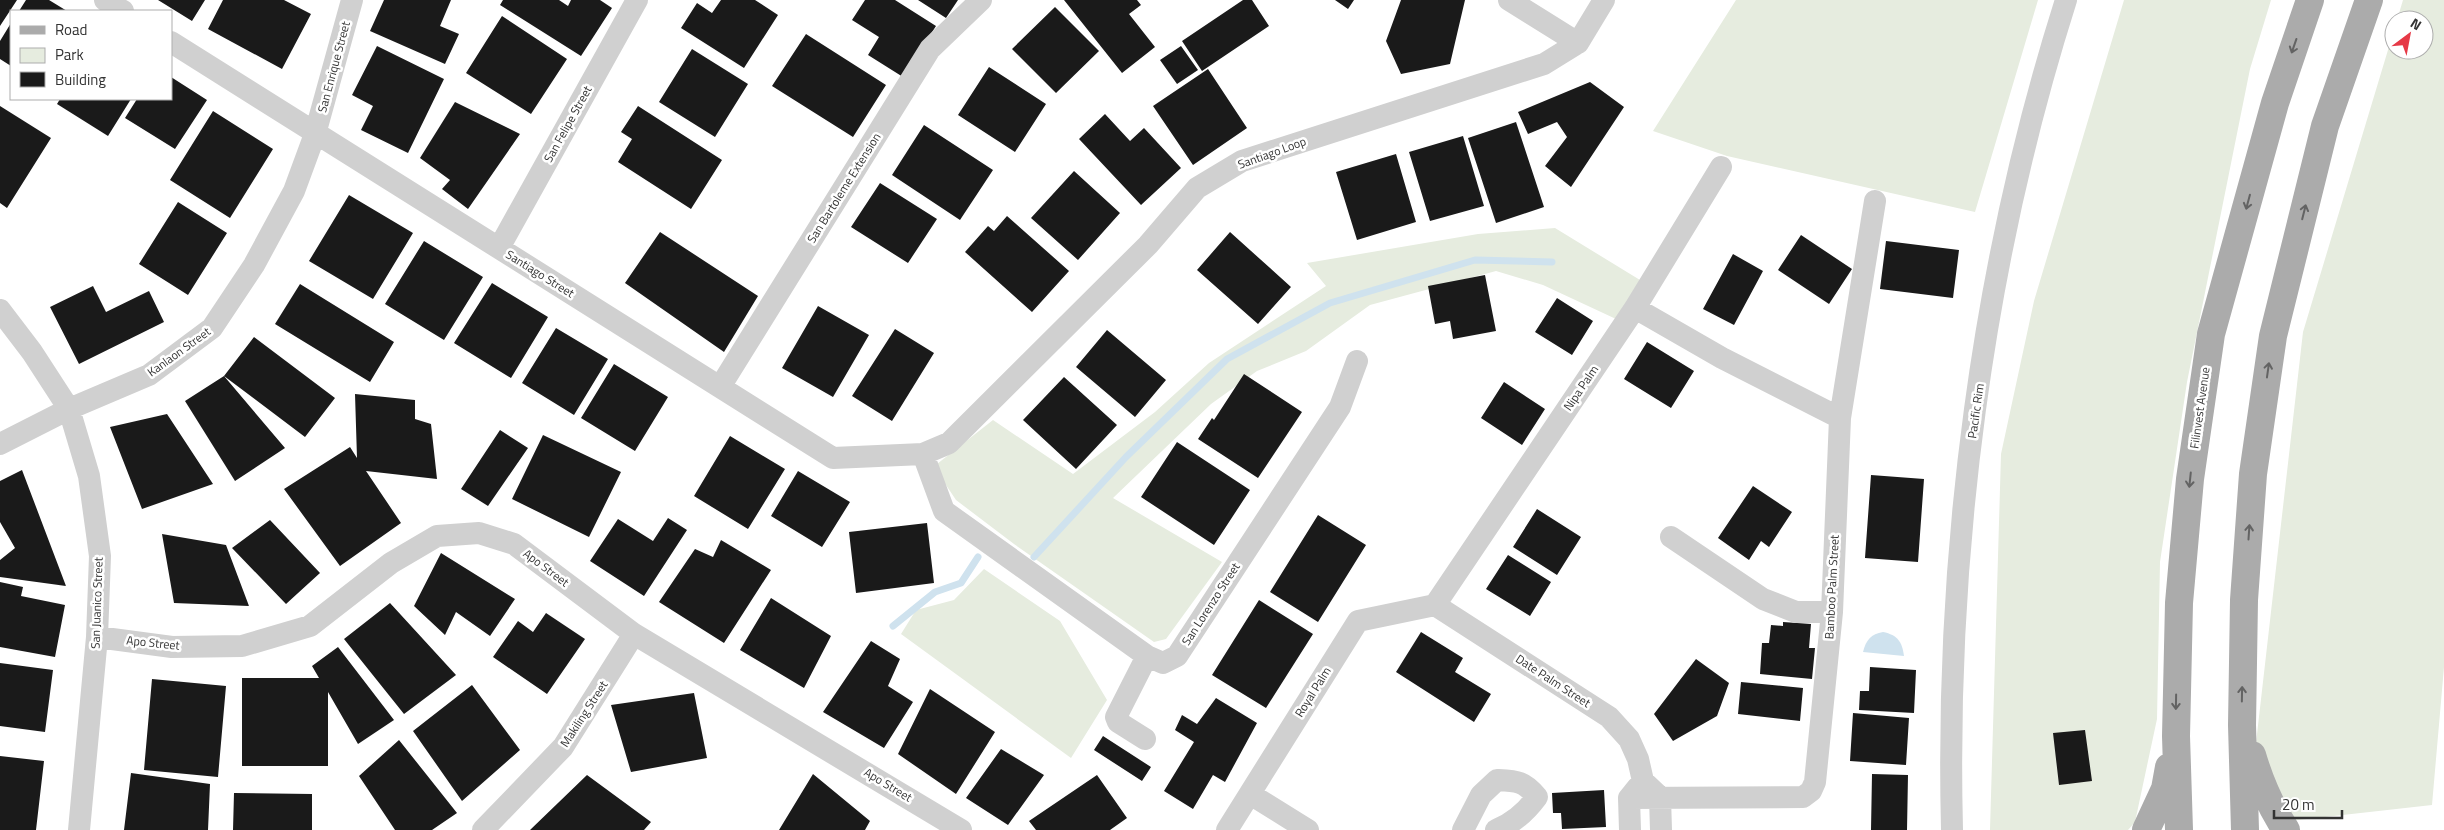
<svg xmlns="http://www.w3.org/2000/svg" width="2444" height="830" viewBox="0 0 2444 830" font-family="'Titillium Web',sans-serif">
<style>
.green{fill:#e6ecdf}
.water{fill:#cfe2ee}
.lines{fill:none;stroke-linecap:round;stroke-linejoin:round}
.stream{stroke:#cfe2ee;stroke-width:7}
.building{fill:#1a1a1a}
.minor{stroke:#d0d0d0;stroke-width:22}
.major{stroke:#ababab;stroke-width:28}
.oneway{stroke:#636363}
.labels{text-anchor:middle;stroke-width:5;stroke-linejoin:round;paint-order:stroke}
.street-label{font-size:12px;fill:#333;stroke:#fff}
</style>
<rect width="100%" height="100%" fill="#fff"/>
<path class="green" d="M1736,0h302l-63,212 -248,-56 -74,-25z
M2124,0h147l-21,69 -63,313 -27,180 -3,157 -22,103 -7,8h-138l11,-376 33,-153z
M2403,0h41v667l-12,138 -143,16 -33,-78 47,-411 91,-302v20h30v-30h-27z
M1555,228l85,52 -24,39 -73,-34 -47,-14 -126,34 -64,46 -49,20 -46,33 -98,94 109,64 -56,77 -12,3 -140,-98 -58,-44 -14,-21 -5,-15 56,-44 80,54 82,-62 54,-49 117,-77 -19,-23 171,-29z
M984,569l76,52 47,79 -36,58 -170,-124 15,-24 38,-10z"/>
<path class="water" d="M1883,632c15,3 19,10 21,24l-41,-4c3,-12 8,-18 20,-20z"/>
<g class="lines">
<path class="stream" d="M1034,557l92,-100 101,-98 103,-56 145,-43 77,2
M893,626l42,-34 26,-9 17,-26"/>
</g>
<path class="building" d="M0,0h17l-17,26z
M26,0h23l18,11h-48z
M158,0h47l-13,21z
M223,0h61l27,14 -29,55 -74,-40z
M384,0h67l-11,26 19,8 -14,30 -75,-33z
M503,0h56l9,6 3,-6h29l12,8 -31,48 -81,-51z
M721,0h34l23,15 -34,53 -63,-40 16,-25 15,10z
M865,0h30l41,26 -33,51 -35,-22 11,-18 -27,-17z
M918,0h40l-12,18z
M1064,0h73l4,5 -12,9 26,33 -33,26z
M1243,0h9l17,26 -67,45 -20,-30z
M1335,0h19l-6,9z
M1401,0h64l-15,64 -49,10 -15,-33z
M1055,7l44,44 -43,42 -44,-44z
M502,16l65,43 -36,55 -65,-41z
M11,23v43l-11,-7v-18z
M806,34l80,51 -33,52 -81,-51z
M377,46l67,33 -36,74 -47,-23 12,-24 -21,-11z
M1181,46l17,24 -21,14 -17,-24z
M692,49l56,35 -33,53 -56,-35z
M989,67l57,37 -31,48 -57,-37z
M1208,69l39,59 -54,37 -40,-59z
M171,77l36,23 -32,49 -50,-31 12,-19h34z
M1590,82l34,25 -53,80 -26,-21 22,-29 -10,-15 -29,12 -10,-22z
M60,99h71l-23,37 -51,-32z
M455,102l65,32 -52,75 -26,-20 8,-9 -30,-22z
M0,106l51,32 -44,70 -7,-5z
M638,106l84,54 -31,49 -73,-47 14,-23 -11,-7z
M213,111l60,38 -43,69 -60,-38z
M1105,114l25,27 14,-13 37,40 -40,37 -62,-66z
M1516,122l28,85 -48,16 -28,-85z
M924,125l69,45 -33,50 -68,-45z
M1463,136l21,70 -54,15 -21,-69z
M1396,154l20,68 -59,18 -21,-68z
M1074,171l46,42 -42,47 -47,-42z
M880,183l57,36 -29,44 -57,-36z
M349,195l64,38 -40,66 -64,-38z
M178,202l49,31 -39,62 -49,-31z
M1007,216l62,55 -37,41 -67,-60 23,-26 6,5z
M660,232l98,64 -34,56 -99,-69z
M1230,232l61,55 -33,37 -61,-54z
M1801,235l51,34 -23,35 -51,-34z
M424,241l59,36 -39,63 -59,-36z
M1886,241l73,9 -6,48 -73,-9z
M1733,254l30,17 -29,54 -31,-16z
M1485,275l11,56 -43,8 -3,-18 -15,3 -7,-38z
M492,283l56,34 -37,61 -57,-35z
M300,284l94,58 -24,40 -95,-58z
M93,286l13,26 43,-21 15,31 -85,42 -29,-57z
M1557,298l36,23 -21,34 -37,-23z
M818,306l51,29 -36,62 -51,-29z
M556,328l52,31 -34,56 -52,-32z
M895,329l39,24 -42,68 -40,-25z
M1107,330l59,50 -31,37 -59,-50z
M254,337l81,61 -30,39 -81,-61z
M1647,342l47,29 -23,37 -47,-29z
M614,364l54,33 -33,54 -54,-33z
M1244,374l58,38 -44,66 -60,-39 14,-21 2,2z
M224,376l61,72 -50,33 -50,-80z
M1064,377l53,48 -41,44 -53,-49z
M1504,382l41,27 -23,36 -41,-27z
M355,394l60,6v19l16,5 6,55 -71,-8 35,52 -61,43 -56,-77 66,-42 7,11z
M167,414l46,70 -71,25 -32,-82z
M500,430l28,18 -40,58 -27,-17z
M543,435l78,37 -32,65 -77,-38z
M730,436l55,33 -37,60 -54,-33z
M1177,442l73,48 -36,55 -73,-48z
M22,470l44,116 -66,-9v-17l15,-12 -15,-26v-41z
M798,471l52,31 -28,45 -51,-31z
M1871,475l53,4 -6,83 -53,-4z
M1753,486l39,26 -23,35 -8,-6 -12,19 -31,-22z
M1537,509l44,28 -24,38 -44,-28z
M1318,515l48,30 -48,77 -48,-30z
M668,518l19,12 -43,66 -54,-35 28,-42 35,22z
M270,520l50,53 -34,31 -54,-56z
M927,523l7,60 -78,10 -7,-61z
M162,534l64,11 23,61 -75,-3z
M721,540l50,30 -47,73 -65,-41 36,-53 18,8z
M441,553l74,46 -25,37 -34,-24 -11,23 -31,-29z
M1508,555l43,27 -21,34 -44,-27z
M0,582l23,5 -2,9 44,9 -10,52 -55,-10z
M771,598l60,38 -27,52 -64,-38z
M1259,600l54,34 -47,74 -54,-33z
M390,603l66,72 -52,39 -60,-75z
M546,613l39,26 -38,55 -54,-37 25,-36 15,11z
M1783,622l28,2 -2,24h6l-3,31 -52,-5 2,-31h7l2,-18 12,1z
M1421,632l42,26 -8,14 36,22 -17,28 -78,-50z
M871,641l29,18 -12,27 25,16 -29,46 -61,-36z
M338,647l56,73 -36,24 -30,-52v74h-86v-88h77l-7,-12z
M1696,659l33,24 -12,33 -44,25 -19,-27z
M0,663l53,7 -8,62 -45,-6z
M1870,667l46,3 -2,43 -55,-3 1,-19h9z
M152,679l74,7 -8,91 -74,-7z
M1741,682l62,6 -3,33 -62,-7z
M472,685l48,65 -58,51 -49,-70z
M930,689l65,43 -39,62 -58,-40z
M694,693l13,65 -76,14 -20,-67z
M1216,698l41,25 -32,59 -12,-7 -20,34 -29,-18 30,-49 -19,-12 7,-15 15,9z
M1853,713l56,5 -3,47 -56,-4z
M2085,730l7,51 -33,4 -6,-52z
M1103,736l48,31 -9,14 -48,-31z
M399,740l58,73 -25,17h-37l-36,-54z
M1001,749l43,26 -36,50 -42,-27z
M0,756l44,5 -8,69h-36z
M131,773l79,11 -2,46h-84z
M813,774l57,47 -5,9h-86z
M1872,774l36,1 -1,55h-36z
M587,775l64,47 -7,8h-114z
M1097,775l30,43 -17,12h-74l-7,-9z
M1604,790l2,37 -44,2 -1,-16h-8l-1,-20z
M234,793l78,1v36h-79z"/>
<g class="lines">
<path class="minor" d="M105,0l18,11
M1509,0l69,43
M171,42l662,416 90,-4 26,-11 199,-198 49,-57 45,-27 302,-97 34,-21 26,-43
M499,248l138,-248
M1635,308l87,50 118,60
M0,310l32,42 37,57 20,67 11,80 -3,81 -18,193
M720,387l210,-338 51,-49
M0,444l69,-35 80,-34 63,-47 42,-63 40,-74 21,-57 37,-134
M923,454l21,57 203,145 16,7 14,-7 163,-249 17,-46
M1671,537l92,62 33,13h36
M1435,605l200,-297 86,-141
M1435,605l174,112 20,22 9,20 5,22 17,16 1,33
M97,637l75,10 70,-1 68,-20 81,-63 46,-27 42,-3 35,11 120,90 327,196
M1145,739l-27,-17 -2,-5 31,-61
M1250,794l58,36
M1629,798l174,-1 8,-6 4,-9 17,-170 8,-194 35,-217
M483,830l80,-83 71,-113
M1227,830l131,-209 77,-16
M1463,830l18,-35 16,-15c20,1 27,1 40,17 -11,15 -23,26 -41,33
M1630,830l-1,-32 8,-10
M1952,830c-7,-277 30,-566 114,-830"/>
<path class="major" d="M2252,755c8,27 18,51 34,75
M2146,830l19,-41 4,-22
M2179,830l-3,-94 3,-133 11,-124 21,-145 64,-231 35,-103
M2245,830l-3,-105 2,-125 9,-126 20,-138 52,-210 44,-126"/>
</g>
<defs><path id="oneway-shaft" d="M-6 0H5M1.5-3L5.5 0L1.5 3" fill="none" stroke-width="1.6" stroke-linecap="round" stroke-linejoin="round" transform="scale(1.25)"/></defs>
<g class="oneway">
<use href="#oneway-shaft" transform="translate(2294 46) rotate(109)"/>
<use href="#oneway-shaft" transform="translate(2248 202) rotate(105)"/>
<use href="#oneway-shaft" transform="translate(2304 212) rotate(-76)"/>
<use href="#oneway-shaft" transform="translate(2268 370) rotate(-82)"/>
<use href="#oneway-shaft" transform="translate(2190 480) rotate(96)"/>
<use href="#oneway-shaft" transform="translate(2249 532) rotate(-86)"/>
<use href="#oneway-shaft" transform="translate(2242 694) rotate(-89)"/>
<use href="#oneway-shaft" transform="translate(2176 702) rotate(91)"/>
</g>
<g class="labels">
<g class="street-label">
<text transform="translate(334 67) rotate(-75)" y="4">San Enrique Street</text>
<text transform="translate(568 124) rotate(-61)" y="4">San Felipe Street</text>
<text transform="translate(1272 153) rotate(-20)" y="4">Santiago Loop</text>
<text transform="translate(844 188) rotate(-58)" y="4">San Bartoleme Extension</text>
<text transform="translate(540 274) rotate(32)" y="4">Santiago Street</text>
<text transform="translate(179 352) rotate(-36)" y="4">Kanlaon Street</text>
<text transform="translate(1581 388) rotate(-56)" y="4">Nipa Palm</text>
<text transform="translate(2200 408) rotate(-82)" y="4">Filinvest Avenue</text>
<text transform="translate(1976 411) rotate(-82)" y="4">Pacific Rim</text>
<text transform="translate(546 568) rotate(37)" y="4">Apo Street</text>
<text transform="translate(1832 587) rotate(-87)" y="4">Bamboo Palm Street</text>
<text transform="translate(97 603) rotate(-88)" y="4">San Juanico Street</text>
<text transform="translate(1211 604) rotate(-57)" y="4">San Lorenzo Street</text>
<text transform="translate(153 643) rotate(6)" y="4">Apo Street</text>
<text transform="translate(1553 681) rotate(33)" y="4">Date Palm Street</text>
<text transform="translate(1313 692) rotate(-58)" y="4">Royal Palm</text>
<text transform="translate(584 714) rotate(-57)" y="4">Makiling Street</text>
<text transform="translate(888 785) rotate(31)" y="4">Apo Street</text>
</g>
</g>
<rect x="10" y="10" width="162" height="90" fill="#ffffff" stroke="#adadad"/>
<rect x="20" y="26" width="25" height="8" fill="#ababab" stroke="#adadad"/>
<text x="55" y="35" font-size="15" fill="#333333">Road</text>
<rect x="20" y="48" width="25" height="15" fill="#e6ecdf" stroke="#adadad"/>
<text x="55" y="60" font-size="15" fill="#333333">Park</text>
<rect x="20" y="72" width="25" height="15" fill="#1a1a1a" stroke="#adadad"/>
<text x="55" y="85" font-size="15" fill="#333333">Building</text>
<g transform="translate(2409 35) rotate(32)"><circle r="24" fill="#ffffff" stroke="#adadad"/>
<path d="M0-4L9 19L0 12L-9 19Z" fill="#e63946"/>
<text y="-8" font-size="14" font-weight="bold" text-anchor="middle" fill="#333333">N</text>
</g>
<path d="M2274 810v8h68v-8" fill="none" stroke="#333333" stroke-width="2.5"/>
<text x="2282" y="810" font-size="15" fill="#333333" stroke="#ffffff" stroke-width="4" paint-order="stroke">20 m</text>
</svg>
